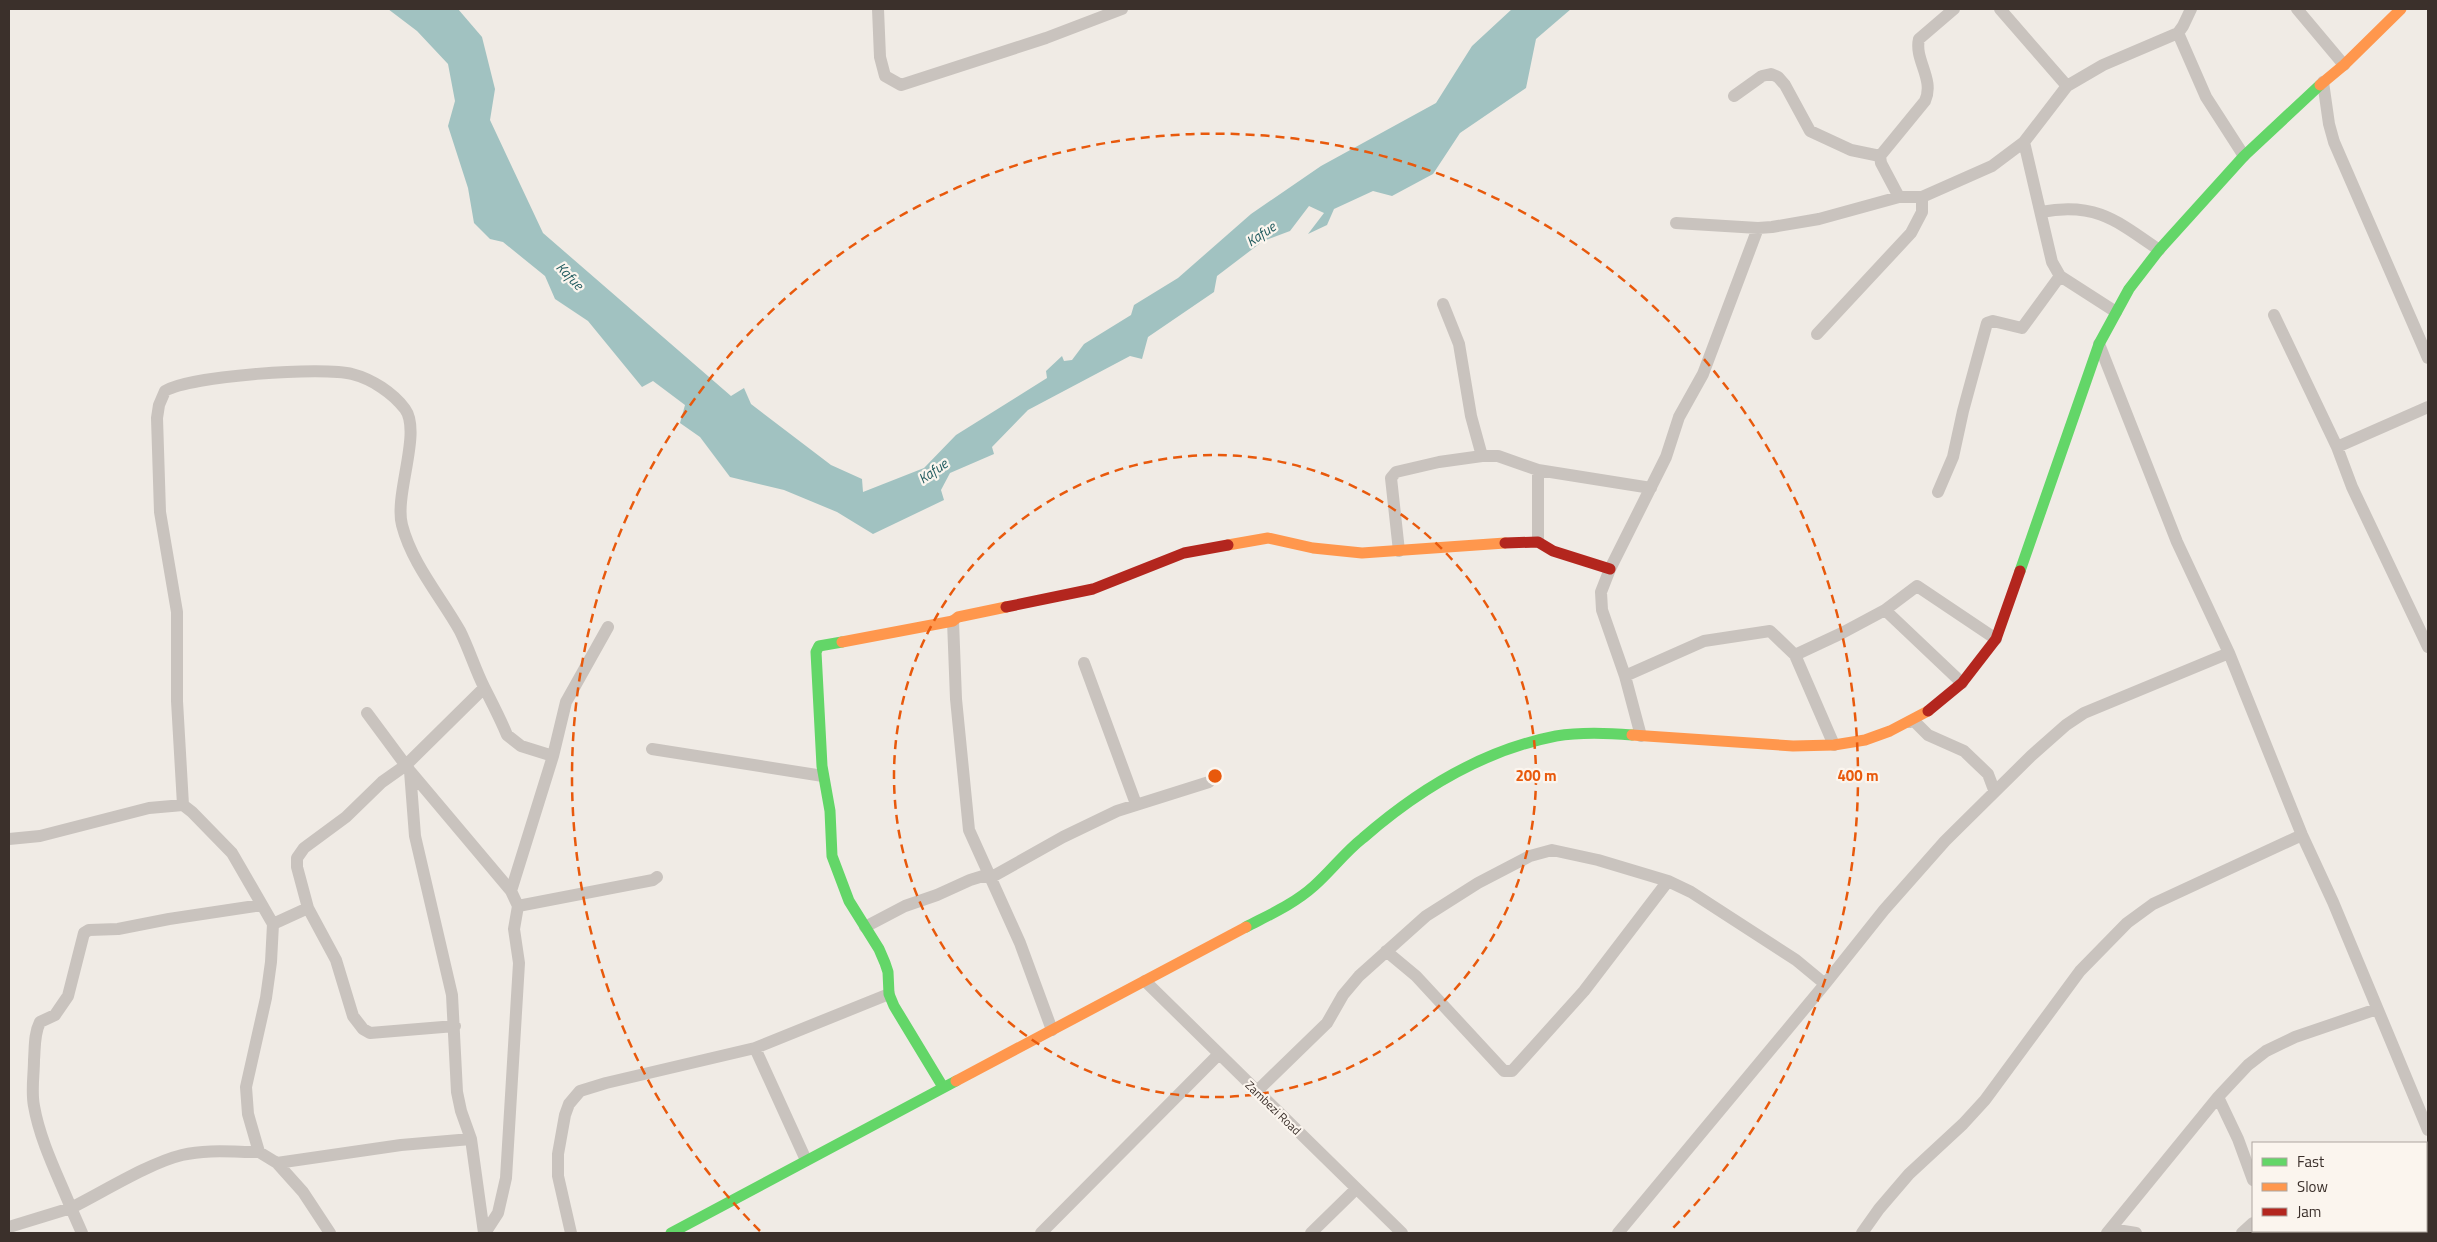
<svg xmlns="http://www.w3.org/2000/svg" width="2437" height="1242" viewBox="0 0 2437 1242" font-family="'Titillium Web',sans-serif">
<style>
.water{fill:#a1c2c1}
.lines{fill:none;stroke-linecap:round;stroke-linejoin:round}
.street{stroke:#c9c3be;stroke-width:12}
.fast{stroke:#63d668;stroke-width:11}
.slow{stroke:#ff974d;stroke-width:11}
.jam{stroke:#b3261e;stroke-width:11}
.ring{fill:none;stroke:#e8590c;stroke-width:2.5;stroke-dasharray:9 6}
.labels{text-anchor:middle;stroke-width:4.5;stroke-linejoin:round;paint-order:stroke}
.street-label{font-size:12px;fill:#3b302b;stroke:#fbf5ee}
.water-label{font-size:14px;font-style:italic;fill:#1f5a5e;stroke:#fbf5ee}
.centre{fill:#e8590c;stroke:#fbf5ee;stroke-width:2.5}
.ring-label{font-size:15px;text-anchor:middle;font-weight:bold;fill:#e8590c;stroke:#fbf5ee;stroke-width:4.5;stroke-linejoin:round;paint-order:stroke}
</style>
<rect width="100%" height="100%" fill="#f0ebe5"/>
<path class="water" d="M388,9h70l24,28 13,52 -5,31 53,113 188,163 13,-8 7,16 80,61 31,14 1,13 61,-24 32,-33 91,-57 -1,-7 16,-15 2,5 8,-1 12,-16 47,-29 3,-10 44,-27 73,-64 70,-48 115,-63 36,-57 40,-37h59l-35,30 -10,49 -66,45 -27,41 -41,22 -19,-5 -39,18 -7,16 -19,9 16,-21 -15,-7 -19,25 -27,10 -46,35 -3,16 -66,45 -6,22 -12,-3 -102,54 -36,37 2,7 -44,19 -9,17 3,10 -71,34 -36,-22 -53,-22 -54,-13 -30,-40 -20,-14 5,-18 -32,-24 -11,6 -54,-66 -33,-22 -10,-23 -42,-34 -13,-3 -16,-16 -6,-35 -20,-62 7,-25 -7,-37 -31,-33z"/>
<g class="lines">
<path class="street" d="M878,9l2,48 5,19 16,9 145,-47 76,-29
M2000,9l67,77
M2191,9l-8,17 -5,7 28,64 38,59
M2297,9l47,56
M2323,82l6,42 5,18 94,216
M1734,96l28,-20 9,-2 7,3 7,8 25,46 41,19 29,6
M2024,142l43,-56 36,-21 75,-32
M1899,197l-18,-34 -1,-7 45,-55c10,-22 -11,-41 -6,-62l35,-30
M2041,212c54,-10 75,8 118,38
M1676,223l82,5 14,-1 47,-8 80,-22h23l70,-31 32,-24 28,120 8,14 56,36
M1443,304l16,40 12,72 11,40
M2274,315l63,132 15,40 76,160
M1817,334l94,-101 11,-21v-15
M2099,344l78,198 52,111 73,182 31,67 95,228
M2337,447l91,-40
M1538,470v72
M1938,492l15,-35 10,-46 24,-88 6,-2 29,7 38,-52
M1399,551l-8,-73 5,-6 43,-10 43,-6h16l40,14 113,18
M1885,610l77,73
M953,621l3,78 13,131 51,113 32,87
M1795,655l47,-22 43,-23 32,-24 79,53
M1084,663l52,141
M1625,676l79,-35 66,-10 25,24 39,90
M367,713l43,58 101,120 7,15 -4,23 5,34 -13,215 -8,35 -13,20
M1910,722l4,-1 14,14 36,16 24,23 6,16
M1641,736l-16,-60 -23,-66 -1,-18 9,-23 56,-112 13,-40 24,-43 55,-146
M652,749l171,27
M410,771l5,65 37,159 5,97 4,19 10,28 13,94
M183,805l-6,-104v-89l-17,-100 -3,-94 2,-13 6,-14c24,-15 159,-25 187,-17 20,5 41,19 53,35 17,23 -11,86 -3,116 10,39 39,72 58,106 9,18 15,38 24,56 8,16 16,31 23,48l14,11 32,10
M9,839l31,-3 109,-28 34,-3 9,7 40,41 41,71 -2,38 -5,36 -20,89 2,27 11,38 18,11 26,29 27,41
M511,891l42,-135 13,-54 42,-75
M518,906l135,-26 4,-3
M273,924l35,-16
M865,927l40,-21 32,-11 33,-15 13,-4 7,2 73,-41 54,-26 92,-29
M1386,951l30,25 88,95h8l72,-80 84,-110
M1145,981l257,252
M455,1026l-85,7 -7,-4 -10,-13 -17,-56 -28,-52 -11,-41v-9l7,-10 42,-31 36,-35 24,-17 78,-77
M755,1048l51,112
M1256,1092l71,-69 16,-28 16,-19 67,-60 52,-33 52,-27 22,-6 46,10 70,21 23,11 105,68 29,24
M2218,1097l20,42 15,41
M277,1163l124,-18 70,-6
M9,1227l62,-19c-13,-32 -31,-67 -37,-102 -3,-15 0,-31 0,-46 1,-13 0,-26 6,-38l15,-7 13,-19 16,-63 5,-3 29,-1 51,-10 93,-14
M2111,1229l25,4
M82,1233l-11,-25c32,-16 78,-45 111,-53 25,-6 52,-3 77,-3
M571,1233l-13,-57v-22l7,-39 4,-11 11,-13 26,-8 149,-35 134,-54
M1041,1233l178,-179
M1311,1233l45,-44
M1618,1233l207,-249 59,-74 61,-69 86,-85 35,-31 18,-12 145,-60
M1862,1233l17,-24 30,-35 54,-50 22,-24 95,-129 47,-48 26,-19 149,-69
M2107,1233l111,-136 30,-32 18,-14 29,-14 82,-28
M2242,1233l11,-10"/>
<path class="fast" d="M2020,571l79,-227 30,-55 30,-39 85,-94 76,-71
M842,642l-23,4 -3,6 6,114 8,45 2,45 17,45 30,48 6,14 3,9 1,22 5,12 49,81
M1246,927c23,-12 48,-23 68,-41 17,-15 31,-34 49,-48 55,-48 121,-88 193,-102 24,-4 52,-3 76,-1
M671,1233l285,-152"/>
<path class="slow" d="M2320,85l24,-20 57,-56
M1228,545l40,-7 45,10 49,5 143,-10
M842,642l111,-21 5,-4 48,-10
M1632,735l161,11 41,-1 31,-5 25,-9 38,-20
M956,1081l290,-154"/>
<path class="jam" d="M1505,543l33,-1 15,9 57,18
M1006,607l87,-18 91,-36 44,-8
M1928,711l34,-28 34,-44 24,-68"/>
</g>
<g class="ring">
<circle cx="1215" cy="776" r="321"/>
<path d="M760 1231A643 643 0 1 1 1670 1231"/>
</g>
<g class="labels">
<g class="street-label">
<text transform="translate(1273 1108) rotate(44)" y="4">Zambezi Road</text>
</g>
<g class="water-label">
<text transform="translate(1261 234) rotate(-34)" y="5">Kafue</text>
<text transform="translate(570 276) rotate(46)" y="5">Kafue</text>
<text transform="translate(933 471) rotate(-35)" y="5">Kafue</text>
</g>
</g>
<circle cx="1215" cy="776" r="8" class="centre"/>
<g class="ring-label">
<text x="1536" y="781">200 m</text>
<text x="1858" y="781">400 m</text>
</g>
<rect width="2437" height="1242" fill="none" stroke="#3b302b" stroke-width="20"/>
<rect x="2252" y="1142" width="175" height="90" fill="#fbf5ee" stroke="#aea6a0"/>
<rect x="2262" y="1158" width="25" height="8" fill="#63d668" stroke="#aea6a0"/>
<text x="2297" y="1167" font-size="15" fill="#3b302b">Fast</text>
<rect x="2262" y="1183" width="25" height="8" fill="#ff974d" stroke="#aea6a0"/>
<text x="2297" y="1192" font-size="15" fill="#3b302b">Slow</text>
<rect x="2262" y="1208" width="25" height="8" fill="#b3261e" stroke="#aea6a0"/>
<text x="2297" y="1217" font-size="15" fill="#3b302b">Jam</text>
</svg>
